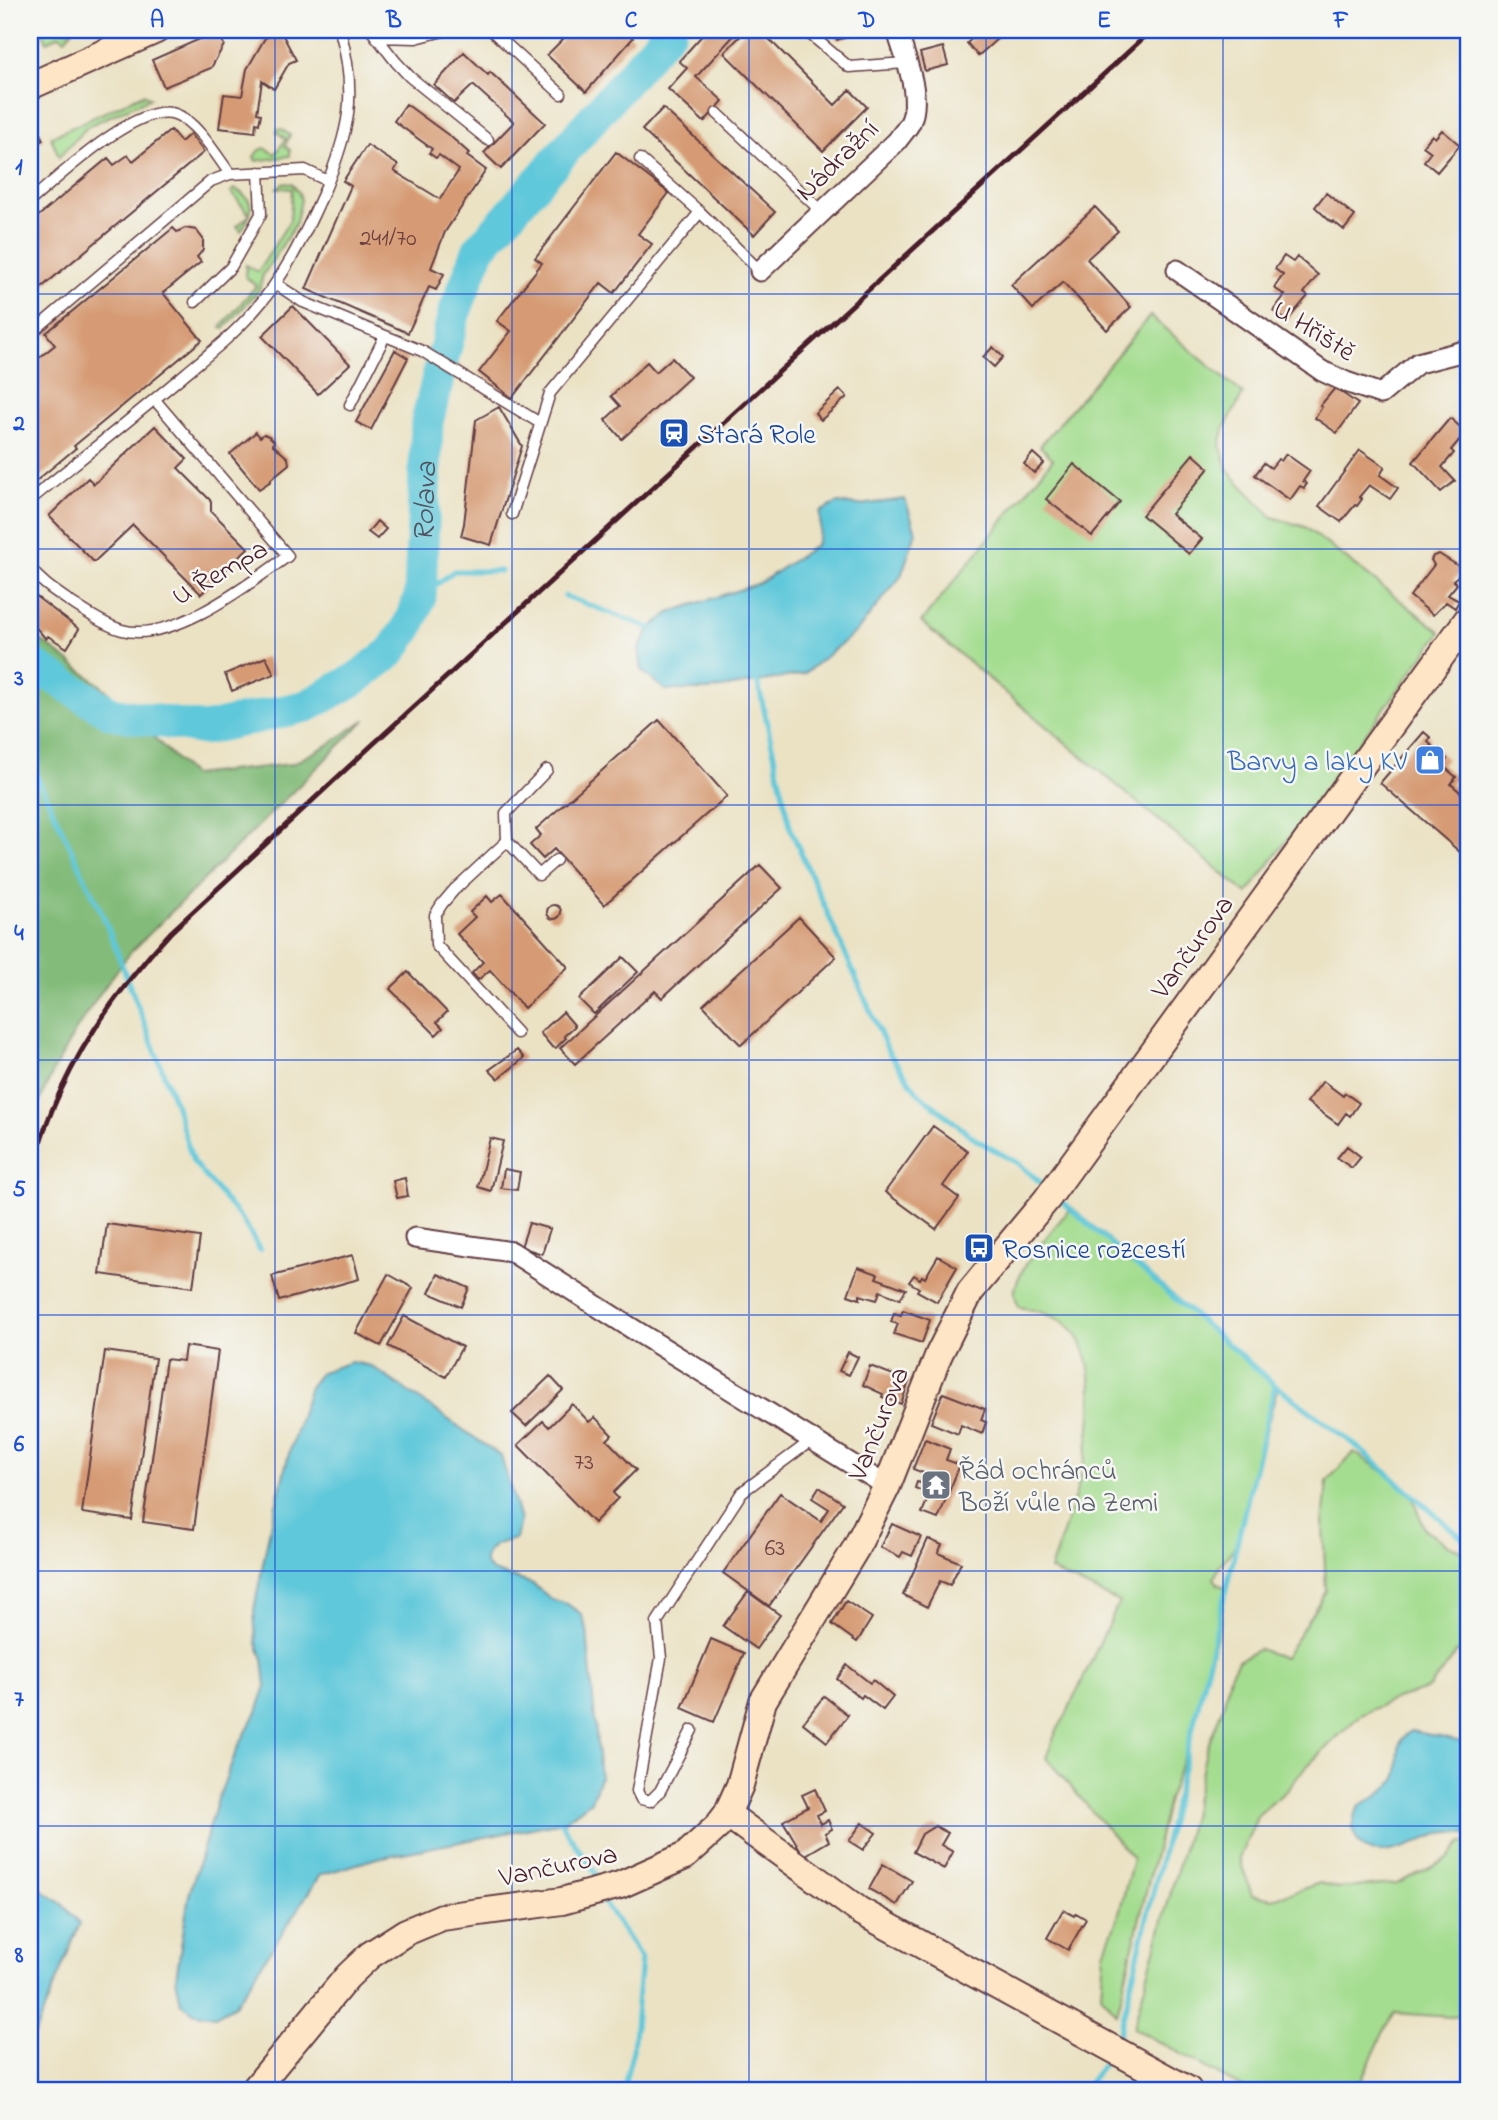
<svg xmlns="http://www.w3.org/2000/svg" width="1498" height="2120" viewBox="0 0 1498 2120" font-family="'Indie Flower',sans-serif">
<style>
.green{fill:#a4dd90;stroke:#777e5e;stroke-width:2}
.forest{fill:#83bc7a;stroke:#666e52;stroke-width:2}
.water{fill:#5fc8da;stroke:#547482;stroke-width:2}
.lines{fill:none;stroke-linecap:round;stroke-linejoin:round}
.stream{stroke:#5fc8da;stroke-width:5}
.river{stroke:#5fc8da;stroke-width:33}
.building{fill:#d69b75}
.lane-casing{stroke:#623c42;stroke-width:13}
.street-casing{stroke:#623c42;stroke-width:23}
.secondary-casing{stroke:#623c42;stroke-width:30}
.lane{stroke:#fff;stroke-width:10}
.street{stroke:#fff;stroke-width:19}
.secondary{stroke:#fde5c5;stroke-width:26}
.rail{stroke:#4a1f2b;stroke-width:5}
.grid{fill:none;stroke:#1d4ed8;stroke-width:2;stroke-opacity:0.55}
.labels{text-anchor:middle;stroke-width:5;stroke-linejoin:round;paint-order:stroke}
.number-label{font-size:24px;fill:#6d3e3e}
.street-label{font-size:28px;fill:#4a1f2b;stroke:#f6f6f2}
.transit-label{font-size:28px;fill:#164399;stroke:#f6f6f2;text-anchor:start}
.shop-label{font-size:28px;fill:#366cbe;stroke:#f6f6f2;text-anchor:end}
.worship-label{font-size:28px;fill:#5b616d;stroke:#f6f6f2;text-anchor:start}
.water-label{font-size:30px;font-style:italic;fill:#505260;stroke:#f6f6f2}
.neatline{fill:none;stroke:#1d4ed8;stroke-width:2.5}
.grid-label{font-size:23px;text-anchor:middle;font-weight:bold;fill:#1d4ed8}
</style>
<rect width="100%" height="100%" fill="#f6f6f2"/>
<filter id="ink" filterUnits="userSpaceOnUse"><feTurbulence type="fractalNoise" baseFrequency=".0143" numOctaves="2"/><feDisplacementMap in="SourceGraphic" scale="14" xChannelSelector="R" yChannelSelector="G"/><feConvolveMatrix kernelMatrix="1 2 1 2 8 2 1 2 1" color-interpolation-filters="sRGB"/></filter>
<filter id="wash" filterUnits="userSpaceOnUse"><feTurbulence type="fractalNoise" baseFrequency=".00686" numOctaves="4" result="noise"/><feDisplacementMap in="SourceGraphic" scale="28" xChannelSelector="R" yChannelSelector="G"/><feGaussianBlur stdDeviation="1.57" result="paint"/><feColorMatrix in="noise" values="0 0 0 0 0 0 0 0 0 0 0 0 0 0 0 0 0 1.4 0 .05"/><feComposite in="paint" operator="in"/></filter>
<g filter="url(#wash)">
<rect width="100%" height="100%" fill="#ebe2c4"/>
<path class="green" d="M42,30h31l-8,9 -6,-4 -12,7z
M144,94l6,4 -62,28 -29,31 -8,-20z
M278,129h3l9,6 -5,11 5,4v6l-34,5 -2,-4 4,-6 7,-3 10,6 11,-15 -9,-7z
M283,183l9,1 7,9 2,7 -6,25 -32,50 -4,15 -35,39 -3,-2 35,-41 -11,-10 1,-11 12,7 32,-52 2,-31 -15,-1z
M235,189c22,12 18,24 6,42l-4,-5 13,-11 -19,-23z
M1150,316l93,78 -19,35 -4,16 9,27 43,45 33,10 136,105 -194,262 -326,-272 132,-163 -13,-13z
M1071,1207l207,179 -43,160 -16,21 -5,12 5,6 6,2 -4,33 -33,126 -20,53 -51,215 -16,-19 3,-43 14,-35 15,-58 -87,-101 10,-26 9,-15 54,-115 -69,-32c23,-65 50,-133 39,-202 -3,-15 -8,-32 -21,-42 -12,-11 -33,-16 -49,-19 -3,-8 -6,-13 -3,-22 8,-25 38,-56 55,-78z
M1354,1452l34,23 24,21 13,34 23,15 20,8v97l-12,2c-6,14 -19,24 -28,37l-32,9 -36,17 -57,55 -15,19 -30,26 -19,43 13,37 21,4 47,-16 18,5 59,-4 51,-25 14,-17 6,1v172l-17,2 -56,-4 -11,18 -27,59h-110l-114,-62 58,-208 15,-69 18,-48 6,-28 8,-15 21,-11 25,9 42,-67 -3,-66 4,-44z"/>
<path class="forest" d="M30,632l74,56 88,87 100,-11 34,-18 40,-27 -235,233c-42,53 -79,110 -101,175z"/>
<path class="water" d="M905,499l11,33 -15,44 -44,55 -53,43 -95,16h-44l-23,-19 -3,-22 11,-21 21,-16 89,-29 56,-38 4,-14v-19l17,-9 23,2z
M351,1362l20,4 130,90 19,64 -4,19c-14,3 -32,6 -31,25l7,7 41,13 18,15 16,5 14,10 6,16 13,148 -9,23 -28,21 -186,36 -57,17 -85,130 -20,11 -20,-3 -14,-10 -5,-25 13,-83 29,-96 19,-50 20,-37 9,-26 -3,-27 -7,-18 -2,-31 15,-77 19,-76 22,-71 11,-14z
M1412,1731l56,12v92c-7,-3 -18,-4 -26,-2 -23,7 -74,38 -87,2 -4,-9 -1,-23 6,-30 4,-4 11,-5 15,-8 5,-4 11,-9 16,-14 15,-12 -4,-42 20,-52z
M30,1882l32,22 18,19 -50,122z"/>
<g class="lines">
<path class="stream" d="M565,596l88,33
M420,597l34,-26h47
M752,679l6,4 33,147 97,221 30,42 57,46 44,25 27,23
M30,762l74,156 71,185 18,59 50,59 17,29
M1058,1198l217,187 80,60 113,98
M557,1817l43,63
M603,1901l38,57 -8,92 -10,40
M1117,2043l158,-658
M1083,2090l26,-33"/>
<path class="river" id="s1" d="M30,663l81,50 93,16 103,-23 50,-28 34,-26 17,-25 12,-30 7,-175 27,-108 25,-65 191,-219"/>
</g>
<g id="blocks">
<path class="building" d="M280,30l16,30 -7,3 -15,26 -12,-8 -5,32 4,1 -2,10 -3,-1 -1,9 -36,-4 5,-34 18,2 5,-27 18,-31z
M572,30h52l9,8 -47,54 -39,-37z
M707,30h32l-43,47 27,24 -19,21 -36,-33 19,-21 -8,-7z
M746,30h14l75,75 15,-15 17,17 -44,44 -99,-98z
M834,30h35l-32,10z
M982,30h25l-29,26 -11,-13z
M218,31l6,14 -13,23 -47,19 -12,-27z
M943,47l5,18 -23,6 -5,-18z
M464,52l24,23 2,-3 55,51 -44,46 -17,-16 30,-31 -41,-37 -19,18 -20,-18z
M406,104l45,33 18,16 -2,3 19,14 -41,62 -14,36 13,6 -8,16 -7,-3 -21,46 -102,-44 45,-103 -8,-5 24,-36 31,20 -4,6 46,28 19,-29 -20,-15 -3,3 -7,-5 3,-4 -38,-28z
M663,108l112,104 -21,23 -112,-105z
M30,109l13,31 -13,6z
M171,130l10,12 9,-8 14,18 -174,145v-74l78,-65 6,7 14,-10 5,6z
M1442,130l18,15 -23,27 -13,-11 7,-9 -8,-6 9,-11 3,3z
M616,152l53,41 -31,41 14,10 -38,49 -13,-10 -89,115 -33,-26 32,-41 -14,-10 45,-58 -7,-5z
M1326,193l29,23 -11,14 -11,-9 -1,2 -17,-16z
M1095,207l23,24 -31,28 44,48 -24,23 -44,-48 -30,27 -22,-24z
M173,228l4,4 8,-4 11,2 7,9v11l-6,7 4,5 -38,31 39,47 -128,106 2,2 -46,38v-121l25,-20 -9,-12z
M1284,256l9,6 4,-5 21,18 -14,18 4,3 -21,25 -14,-10 12,-16 -11,-7 9,-13 -8,-6z
M293,306l57,58 -32,30 -56,-58z
M993,347l10,10 -9,10 -11,-10z
M395,350l13,8 -37,72 -15,-8z
M672,358l18,19 -68,62 -17,-19 15,-14 -9,-10 36,-34 9,10z
M1335,388l23,16 -21,29 -22,-15 7,-11 -2,-1z
M840,390l7,7 -26,23 -6,-7z
M499,407l23,39 -31,99 -30,-9 3,-12 12,-104z
M1450,418l16,14 -15,18 3,3 -12,14 13,14 -14,11 -28,-30z
M155,426l32,33 -9,9 33,33v10l37,37 -47,46 -68,-69 -39,37 -45,-46 39,-38 6,6z
M256,432l4,5 4,-3 5,2 5,5 -1,4 15,13 1,6 -18,15v2l-12,8 -29,-35z
M1360,450l25,17 -5,8 18,13 -8,11 -21,-14 -10,12 3,2 -5,7 -2,-1 -14,17 -22,-16z
M1033,453l11,10 -10,10 -10,-9z
M1193,454l16,14 -38,46 31,25 -13,15 -47,-39z
M1286,454l24,17 -7,10 4,3 -3,4 -4,-2 -10,14 -35,-25 9,-12 7,5 7,-9 3,2z
M1074,464l46,38 -28,34 -46,-37z
M377,521l9,8 -9,10 -9,-7z
M1439,554l26,16 -12,10 4,4 -9,11 11,6 -4,7 -9,-6 -13,13 -23,-19 24,-31 -3,-5 2,-4z
M30,592l49,37 -12,19 -19,-12 -2,3 -16,-18z
M266,657l8,17 -42,17 -7,-17z
M659,720l68,76 -123,109 -50,-56 -11,10 -13,-14 11,-10 -5,-6z
M1424,732l7,6 -3,4 19,17 -5,6 14,12 -5,7 17,15v60l-88,-76z
M760,865l22,23 -120,110 -7,-7 -80,73 -15,-16z
M502,894l66,73 -44,41 -34,-38 -12,10 -6,-7 11,-11 -26,-28 18,-17 -5,-5 17,-16 5,6z
M547 912a7 7 0 1 1 14 0a7 7 0 1 1-14 0Z
M799,917l37,40 -95,88 -38,-40z
M623,957l15,15 -44,42 -15,-15z
M408,972l39,40 -10,10 6,6 -7,7 -46,-46z
M563,1012l12,14 -11,10 2,2 -10,10 -4,-1 -12,-14z
M517,1050l7,8 -26,21 -9,-9z
M1323,1081l20,15 2,-3 14,10 -9,13 -4,-3 -8,11 -31,-22z
M933,1126l35,25 -25,35 16,12 -23,31 -51,-37z
M490,1138l13,3 -12,50 -13,-4z
M1347,1146l14,11 -9,11 -15,-10z
M504,1169l16,3 -3,18 -16,-2z
M405,1178l3,18 -11,2 -4,-17z
M529,1223l21,6 -8,25 -21,-7z
M107,1224l93,13 -7,50 -93,-13z
M353,1255l6,24 -80,22 -7,-25z
M938,1256l19,11 -20,35 -20,-11 2,-3 -10,-6 5,-7 6,4 2,-3 3,2z
M858,1267l20,7 -2,4 30,11 -6,10 -20,-8 -3,9 -17,-5v4l-12,-4z
M388,1274l25,14 -32,58 -25,-13z
M438,1274l31,14 -8,19 -32,-14z
M903,1310l27,10 -8,23 -28,-9 4,-10 -7,-2 3,-9 7,2z
M404,1316l58,31 -16,30 -58,-31z
M185,1346l33,5 -24,178 -51,-7 23,-163 17,2z
M105,1351l50,7 -23,162 -50,-7z
M848,1352l10,5 -9,18 -10,-4z
M870,1366l39,15 -8,23 -19,-7 1,-3 -20,-9z
M550,1376l13,14 -37,36 -14,-13z
M943,1393l42,16 -4,11 5,2 -4,12 -21,-9 -3,9 -27,-11z
M572,1404l17,18 6,-5 17,18 -5,5 29,30 -23,23 5,5 -24,25 -76,-78 25,-24 6,6z
M925,1439l25,10 -4,11 12,4 1,3 -21,52 -16,-6 14,-35 -23,-9z
M917,1482l8,2 -3,7 -7,-3z
M819,1487l24,16 -74,103 -46,-33 57,-80 41,28 8,-12 -17,-11z
M892,1524l29,13 -9,19 -9,-4 -3,5 -20,-10z
M928,1539l14,6 -4,8 23,10 -11,22 -10,-4 -13,26 -24,-12z
M748,1592l32,23 -24,34 -33,-23z
M846,1601l26,17 -15,24 -25,-18z
M711,1639l33,14 -30,69 -32,-14z
M847,1665l23,18 3,-3 20,17 -10,13 -20,-15 -2,3 -24,-19z
M824,1696l24,19 -21,27 -24,-19z
M815,1789l10,22 -8,4 4,9 7,-4 4,9 -7,4 4,8 -25,15 -21,-35 25,-14 -6,-12z
M862,1823l14,10 -13,17 -14,-9z
M935,1826l13,7 -7,12 12,7 -9,17 -31,-17 9,-18z
M883,1864l29,17 -15,24 -28,-16z
M1063,1910l11,6 2,-3 10,6 -18,31 -21,-12z"/>
</g>
</g>
<g filter="url(#ink)">
<use href="#blocks" fill-opacity="0" stroke="#623c42" stroke-width="2"/>
<g class="lines">
<g class="lane-casing">
<path id="lane" d="M371,30l25,32 14,15 78,63
M491,30l70,64
M805,30l44,37 57,-4
M376,37l40,1 31,-8
M717,113l105,99
M640,159l60,53 60,59
M30,201c28,-23 108,-100 145,-87 21,7 42,42 55,60
M276,284l27,18 119,49 118,72
M195,302l36,-35 30,-53 -2,-42
M30,334l181,-153 19,-7 75,-4 23,11
M350,405l35,-69
M30,500c52,-42 105,-84 156,-127 23,-19 47,-38 67,-61 31,-34 51,-76 70,-118 26,-62 35,-98 17,-164
M512,514l38,-121 150,-181
M30,568c12,16 28,25 45,37 14,9 30,20 47,25 50,14 127,-46 166,-74l-133,-156
M507,841l-1,-28 41,-43
M517,1033l-81,-88 -1,-30 7,-11 12,-14 53,-49 32,34 17,-15
M692,1730l-32,61 -10,10 -9,-2 -4,-8 24,-133 -4,-36 85,-130 70,-52"/>
</g>
<g class="street-casing">
<path id="street" d="M1177,270l145,101 24,11 35,12 37,-31 50,-13
M760,271l137,-130c4,-6 10,-12 13,-18 13,-28 -6,-66 -13,-93
M415,1238l97,14 124,79 251,155"/>
</g>
<g class="secondary-casing">
<path id="secondary" d="M30,86l126,-56
M727,1814l133,97 328,179
M254,2090l93,-113 23,-22 36,-23 36,-15 120,-16 58,-16 65,-29 33,-30 9,-12 13,-29 23,-84 93,-153 31,-62 52,-132 31,-62 77,-93 421,-580"/>
</g>
<use href="#lane" class="lane"/>
<use href="#street" class="street"/>
<use href="#secondary" class="secondary"/>
<path class="rail" d="M30,1176c24,-94 75,-174 141,-244l199,-185 782,-717"/>
</g>
</g>
<path class="grid" d="M275,30v2060M512,30v2060M749,30v2060M986,30v2060M1223,30v2060M30,294h1438M30,549h1438M30,805h1438M30,1060h1438M30,1315h1438M30,1571h1438M30,1826h1438"/>
<defs>
<g id="station-square" transform="scale(1.575)"><rect x="-9" y="-9" width="18" height="18" rx="4" fill="#1a4fb4" stroke="#f6f6f2"/><path d="M-3-6H3Q5-6 5-4V2Q5 4 3 4L4.5 6H3L1.5 4h-3L-3 6H-4.5L-3 4Q-5 4-5 2V-4Q-5-6-3-6ZM-3.5-4v3h7v-3ZM-3.5 1v1.5H-2V1ZM2 1v1.5H3.5V1Z" fill="#fff"/></g>
<g id="shop-square" transform="scale(1.575)"><rect x="-9" y="-9" width="18" height="18" rx="4" fill="#3f7fe0" stroke="#f6f6f2"/><path d="M-5-2.5h2.3a2.7 3.5 0 0 1 5.4 0H5L5.5 6h-11ZM-1.5-2.5h3a1.5 2.3 0 0 0-3 0Z" fill="#fff"/></g>
<g id="bus-square" transform="scale(1.575)"><rect x="-9" y="-9" width="18" height="18" rx="4" fill="#1a4fb4" stroke="#f6f6f2"/><path d="M-5-6H5V4H4V6H2V4H-2V6H-4V4H-5ZM-3.5-4V0h7V-4ZM-3.5 1.2v1.5H-2V1.2ZM2 1.2v1.5H3.5V1.2Z" fill="#fff"/></g>
<g id="temple-square" transform="scale(1.575)"><rect x="-9" y="-9" width="18" height="18" rx="4" fill="#6b7280" stroke="#f6f6f2"/><path d="M0-6L5-2H3V0L6.5 2.5H4V6H1.5V3h-3V6H-4V2.5H-6.5L-3 0V-2H-5Z" fill="#fff"/></g>
</defs>
<g fill-rule="evenodd">
<use href="#station-square" x="674" y="433"/>
<use href="#shop-square" x="1430" y="760"/>
<use href="#bus-square" x="979" y="1248"/>
<use href="#temple-square" x="936" y="1485"/>
</g>
<g class="labels">
<g class="number-label">
<text x="388" y="245">241/70</text>
<text x="584" y="1469">73</text>
<text x="775" y="1555">63</text>
</g>
<g class="street-label">
<text transform="translate(836 159) rotate(-44)" y="10">Nádražní</text>
<text transform="translate(1315 329) rotate(32)" y="10">U Hřiště</text>
<text transform="translate(219 571) rotate(-30)" y="10">U Řempa</text>
<text transform="translate(1191 946) rotate(-54)" y="10">Vančurova</text>
<text transform="translate(877 1423) rotate(-68)" y="10">Vančurova</text>
<text transform="translate(558 1864) rotate(-12)" y="10">Vančurova</text>
</g>
<g class="transit-label">
<text x="697" y="443">Stará Role</text>
<text x="1002" y="1258">Rosnice rozcestí</text>
</g>
<g class="shop-label">
<text x="1407" y="770">Barvy a laky KV</text>
</g>
<g class="worship-label">
<text x="959" y="1479">Řád ochránců<tspan x="959" dy="32">Boží vůle na Zemi</tspan></text>
</g>
<g class="water-label">
<text dy="10" stroke="none"><textPath href="#s1" startOffset="553">Rolava</textPath></text>
</g>
</g>
<rect width="1498" height="2120" fill="none" stroke="#f6f6f2" stroke-width="77"/>
<rect x="38" y="38" width="1422" height="2044" class="neatline"/>
<g class="grid-label">
<text x="157" y="27">A</text>
<text x="394" y="27">B</text>
<text x="631" y="27">C</text>
<text x="867" y="27">D</text>
<text x="1104" y="27">E</text>
<text x="1341" y="27">F</text>
<text x="19" y="174">1</text>
<text x="19" y="430">2</text>
<text x="19" y="685">3</text>
<text x="19" y="940">4</text>
<text x="19" y="1196">5</text>
<text x="19" y="1451">6</text>
<text x="19" y="1706">7</text>
<text x="19" y="1962">8</text>
</g>
</svg>
